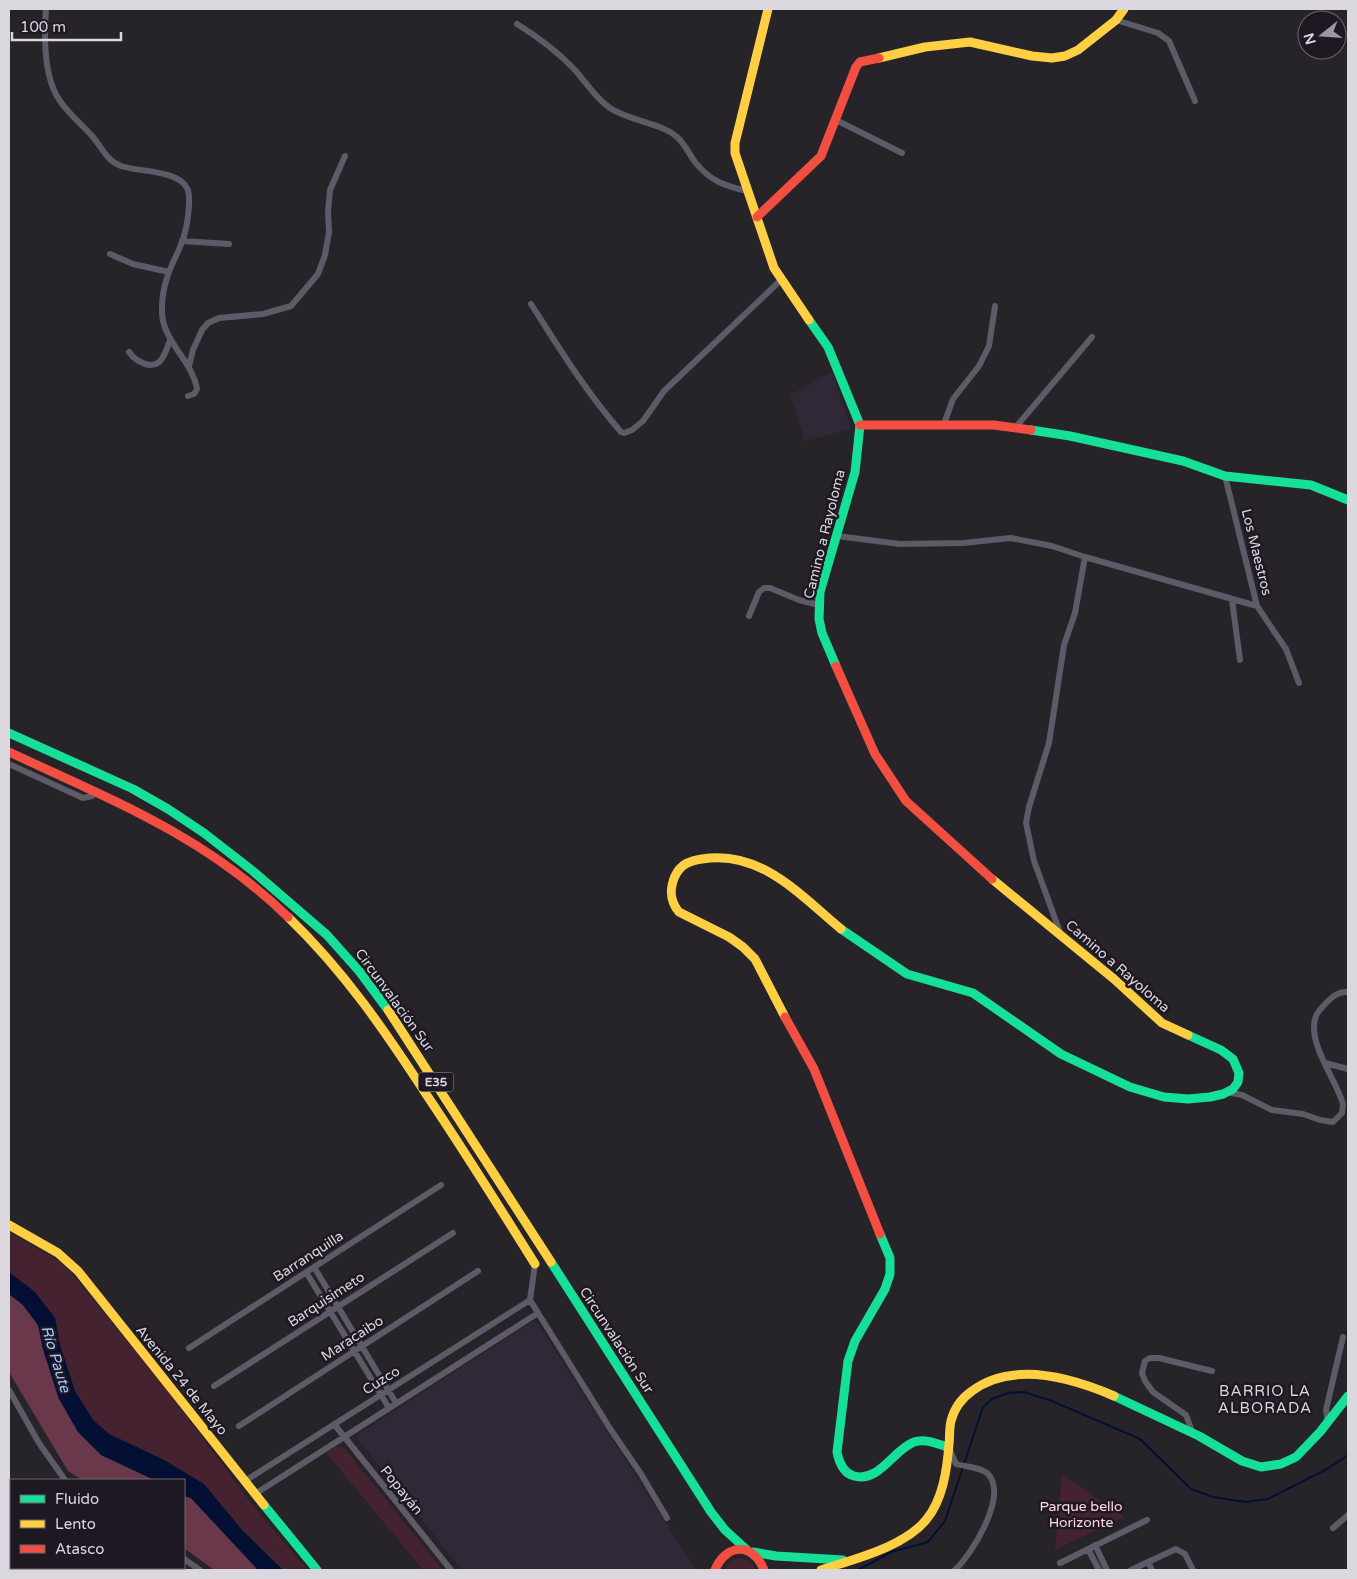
<svg xmlns="http://www.w3.org/2000/svg" width="1357" height="1579" viewBox="0 0 1357 1579" font-family="'Varela Round',sans-serif">
<style>
.built{fill:#312837}
.green{fill:#44222f}
.forest{fill:#69384a}
.water{fill:#040f34}
.lines{fill:none;stroke-linecap:round;stroke-linejoin:round}
.stream{stroke:#040f34;stroke-width:2}
.street{stroke:#5d5b68;stroke-width:6}
.fast{stroke:#16e098;stroke-width:9}
.slow{stroke:#ffcf43;stroke-width:9}
.jam{stroke:#f24e42;stroke-width:9}
.labels{text-anchor:middle;stroke-width:5;stroke-linejoin:round;paint-order:stroke}
.shield{fill:#1e1823;stroke:#a29ea6;stroke-width:1}
.shield-label{font-size:12px;font-weight:bold;fill:#dbd7de}
.street-label{font-size:14px;fill:#dbd7de;stroke:#1e1823}
.park-label{font-size:14px;fill:#fed8e3;stroke:#1e1823}
.water-label{font-size:15px;font-style:italic;fill:#a4c4fe;stroke:#1e1823}
.neighbourhood-label{font-size:15px;letter-spacing:1px;fill:#dbd7de;stroke:#1e1823}
</style>
<rect width="100%" height="100%" fill="#272429"/>
<path class="built" d="M832,372l19,57 -46,12 -15,-46z
M535,1322l4,3 157,245h-234l-102,-128 -2,-5 2,-4 170,-110z"/>
<path class="green" d="M9,1232l54,31 101,123 93,125 51,59h-25l-41,-40 -38,-46 -40,-24 -55,-26 -16,-14 -18,-28 -15,-47 -5,-27 -20,-26 -26,-20z
M336,1447h5l4,2 98,121h-20l-94,-114 -2,-3z
M1062,1474l62,43 -69,33z
M738,1558c9,0 15,4 17,12h-30l4,-8z"/>
<path class="forest" d="M9,1294l14,11 15,20 5,24 15,48 96,83h-72l-14,-9 -59,-99z
M184,1496l7,2 67,72h-44l-30,-22z"/>
<path class="water" d="M9,1272l26,20 20,26 5,27 15,46 18,29 16,14 55,26 40,24 38,46 41,40h-25l-67,-72 -7,-2v-16h-30l-53,-25 -23,-23 -19,-33 -16,-50 -5,-24 -15,-20 -14,-11z"/>
<g class="lines">
<path class="stream" d="M858,1570l33,-18 37,-10 17,-21 38,-114 9,-8 16,-6 16,-1 28,9 88,38 51,50 22,8 33,5 22,-3 59,-30 21,-14"/>
<path class="street" d="M46,9c-2,27 -3,68 14,92 9,13 22,24 33,36 9,11 14,24 28,29 18,6 57,4 66,22 3,5 2,12 2,18 -1,14 -3,28 -9,41 -4,10 -10,20 -13,31 -3,9 -5,20 -5,30 -2,32 30,51 35,81l-3,5 -6,2
M1116,20l42,13 11,8 26,60
M517,24c21,13 40,27 57,45 12,13 21,29 36,39 19,13 52,15 67,29 8,7 12,17 18,25 15,19 30,24 52,29
M836,120l66,33
M182,241l47,3
M110,254l23,10 36,8
M531,304c28,44 55,88 90,128l3,1 8,-3 11,-9 21,-30 118,-112
M129,352c4,6 8,9 16,12 17,5 20,-11 25,-24
M189,366l4,-16 9,-20 6,-7 11,-5 44,-4 28,-8 27,-32 7,-19 4,-23 -1,-20 2,-22 15,-34
M944,424l9,-25 26,-33 10,-20 6,-40
M1015,428l77,-91
M1225,476l32,130 29,43 13,34
M837,536l63,8 63,-1 48,-5 41,8 33,11 172,49
M1232,600l8,60
M749,616l10,-24 5,-4h6l29,12 20,5
M9,764l74,34 9,-2 5,-4
M1061,935l-27,-74 -8,-38 3,-16 20,-64 15,-98 11,-32 10,-56
M1325,1063l23,6
M1226,1092l16,3 30,15 31,4 17,6 13,2 9,-9 1,-9c-7,-25 -37,-62 -27,-88 2,-5 6,-8 9,-12 7,-7 13,-13 23,-12
M535,1264l-5,36 81,130 30,44 26,44
M314,1267l82,136
M306,1272l83,136
M189,1348l252,-163
M214,1386l239,-153
M9,1390l30,53 26,37
M1328,1422l-2,-12 17,-73
M334,1424l117,146
M239,1426l239,-155
M1193,1434l-7,-19 -33,-23 -8,-11 -3,-8 3,-12 5,-3h9l53,13
M949,1448l7,16c10,3 26,3 33,11 18,23 -17,79 -34,95
M245,1481l285,-181
M255,1494l283,-181
M1333,1528l15,-13
M1095,1545l12,25
M1088,1549l11,21
M184,1559l16,11
M1148,1562l4,8
M1060,1563l87,-43
M1131,1570l45,-21 9,5 8,16"/>
<path class="fast" d="M809,320l19,27 32,78 -5,47 -35,120 -1,27 3,14 14,33
M1031,430l39,6 113,25 42,15 86,9 37,15
M9,733l124,56 35,20 36,24 50,39 73,63 32,36 29,39
M841,929l66,45 66,19 88,61 69,33 34,10 24,2 22,-2 13,-3 10,-5 5,-7 1,-9 -6,-14 -12,-9 -33,-15
M880,1234l10,24v16l-5,15 -30,52 -7,20 -11,91c2,10 6,21 17,24 25,7 39,-26 60,-34 11,-4 23,2 34,5
M551,1262l160,250 14,18 22,20
M1114,1396l85,40 43,25 19,6 20,-3 15,-7 24,-25 28,-36
M264,1505l53,65
M753,1552l23,4 67,4"/>
<path class="slow" d="M768,9l-33,134v10l39,115 35,52
M879,58l46,-11 45,-5 62,14 20,2 13,-2 13,-6 38,-30 8,-11
M992,879l122,100 48,44 26,12
M288,917c57,55 97,114 140,180 37,55 72,111 107,167
M388,1010l163,252
M785,1017l-30,-58 -12,-12 -14,-10 -50,-25c-9,-11 -10,-22 -4,-36 6,-12 14,-15 27,-17 58,-10 98,36 139,70
M9,1225l49,28 20,18 186,234
M821,1570c33,-11 83,-23 105,-50 17,-20 21,-51 23,-76 1,-8 0,-15 2,-23 3,-12 11,-23 21,-30 41,-31 100,-13 142,5"/>
<path class="jam" d="M757,217l64,-61 35,-89 4,-5 19,-4
M860,425h134l37,5
M836,666l39,88 31,47 86,78
M9,752c103,48 196,84 279,165
M785,1017l29,52 66,165
M715,1570c11,-27 38,-28 49,0"/>
</g>
<g class="labels">
<rect class="shield" x="418.5" y="1072.5" width="35" height="19" rx="4"/>
<g class="shield-label">
<text x="436" y="1086">E35</text>
</g>
<g class="street-label">
<text transform="translate(824 534) rotate(-76)" y="5">Camino a Rayoloma</text>
<text transform="translate(1257 552) rotate(76)" y="5">Los Maestros</text>
<text transform="translate(1118 966) rotate(41)" y="5">Camino a Rayoloma</text>
<text transform="translate(395 1000) rotate(54)" y="5">Circunvalación Sur</text>
<text transform="translate(308 1256) rotate(-33)" y="5">Barranquilla</text>
<text transform="translate(326 1299) rotate(-33)" y="5">Barquisimeto</text>
<text transform="translate(352 1338) rotate(-33)" y="5">Maracaibo</text>
<text transform="translate(617 1340) rotate(57)" y="5">Circunvalación Sur</text>
<text transform="translate(182 1380) rotate(51)" y="5">Avenida 24 de Mayo</text>
<text transform="translate(381 1380) rotate(-32)" y="5">Cuzco</text>
<text transform="translate(402 1490) rotate(51)" y="5">Popayán</text>
</g>
<g class="park-label">
<text x="1081" y="1511">Parque bello<tspan x="1081" dy="16">Horizonte</tspan></text>
</g>
<g class="water-label">
<text transform="translate(56 1359) rotate(73)" y="5">Río Paute</text>
</g>
<g class="neighbourhood-label">
<text x="1265" y="1396">BARRIO LA<tspan x="1265" dy="17">ALBORADA</tspan></text>
</g>
</g>
<rect width="1357" height="1579" fill="none" stroke="#dbd7de" stroke-width="20"/>
<rect x="10" y="1479" width="175" height="90" fill="#1e1823" stroke="#6a646e"/>
<rect x="20" y="1495" width="25" height="8" fill="#16e098" stroke="#6a646e"/>
<text x="55" y="1504" font-size="15" fill="#dbd7de">Fluido</text>
<rect x="20" y="1520" width="25" height="8" fill="#ffcf43" stroke="#6a646e"/>
<text x="55" y="1529" font-size="15" fill="#dbd7de">Lento</text>
<rect x="20" y="1545" width="25" height="8" fill="#f24e42" stroke="#6a646e"/>
<text x="55" y="1554" font-size="15" fill="#dbd7de">Atasco</text>
<g transform="translate(1322 35) rotate(253)"><circle r="24" fill="#1e1823" stroke="#6a646e"/>
<path d="M0-4L9 19L0 12L-9 19Z" fill="#9c989f"/>
<text y="-8" font-size="14" font-weight="bold" text-anchor="middle" fill="#dbd7de">N</text>
</g>
<path d="M12 32v8h109v-8" fill="none" stroke="#dbd7de" stroke-width="2.5"/>
<text x="20" y="32" font-size="15" fill="#dbd7de" stroke="#1e1823" stroke-width="4" paint-order="stroke">100 m</text>
</svg>
